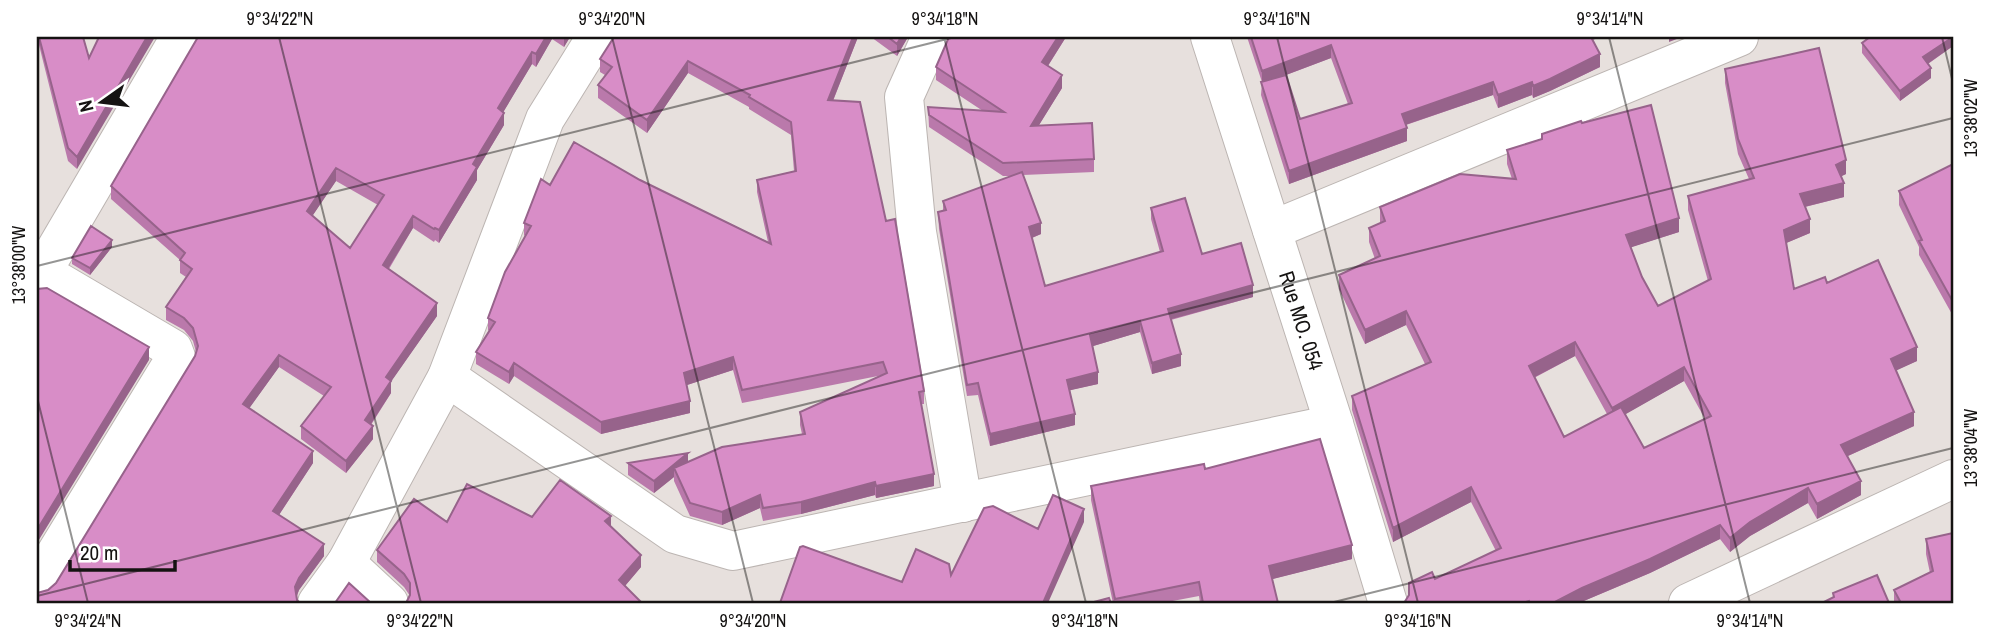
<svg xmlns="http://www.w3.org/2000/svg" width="1990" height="640" viewBox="0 0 1990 640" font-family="'Archivo Narrow',sans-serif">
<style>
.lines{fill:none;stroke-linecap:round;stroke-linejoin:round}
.minor-casing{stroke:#bcb5b2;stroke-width:40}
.minor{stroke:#fff;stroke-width:38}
.wall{fill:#ba79ab;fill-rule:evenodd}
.shaded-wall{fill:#97638b}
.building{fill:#d88dc7;stroke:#97638b;stroke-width:2;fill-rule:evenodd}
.ticks{fill:none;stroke:#151312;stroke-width:2;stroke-opacity:0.45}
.labels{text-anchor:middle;stroke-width:5;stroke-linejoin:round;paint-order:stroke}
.street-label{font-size:21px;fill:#151312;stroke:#fff}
.neatline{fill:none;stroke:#151312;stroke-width:2.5}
.ticks-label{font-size:18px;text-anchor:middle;fill:#151312}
</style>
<rect width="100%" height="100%" fill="#e7e0dd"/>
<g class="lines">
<g class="minor-casing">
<g id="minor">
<path d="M931,37l-27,60 13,135 46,271"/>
<path id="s1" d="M1210,37l124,387 54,179"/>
<path d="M1272,230l467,-193"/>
<path d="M37,281l143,-244"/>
<path d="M447,377l228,157 58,17 601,-127"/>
<path d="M346,563l43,40"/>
<path d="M37,584l139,-227 -3,-8 -131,-77"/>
<path d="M317,603l29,-40 101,-186 98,-258 51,-82"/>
<path d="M1688,603l265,-124"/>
</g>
</g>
<use href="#minor" class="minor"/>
</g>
<path class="wall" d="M37,37h46l-6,132 -9,-8z
M198,37h372l-6,10 -12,-8 -16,28 -4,-3 -29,48 1,13 -27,45v10l-38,63 -4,-3 -1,2 -21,-14 -24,41 48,47 -46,65v12l-20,32 2,14 -27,34 -45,-34v-13l23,-30 -45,-29 -30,41 64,55 -34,52 45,41 -25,34 -2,6 -249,-6 8,-7 139,-227 1,-4 -3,-11 -9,-11 -18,-10v-13l20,-30 -6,-4v-13l-69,-61v-13zM336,181l42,24 -28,43 -38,-32z
M614,37h244l-25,64 53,120 38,170v13h-3l13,82 -58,12 -1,-3 -74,19 -38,7 -3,-13 -38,17 -32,-9 -16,-35v-4l-20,16 -26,-18v-12l60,-1 114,-28 -2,-9v-13l83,-37 -141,28 -9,-33 -46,15 3,28 -89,21 -87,-58 -5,8 -33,-20v-12l13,-21 -1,-1v-12l37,-82 -1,-1v-12l26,-38 90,-5 128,62 -11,-50v-12l37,-9 -3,-36 -42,-26v-2l-61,-34 -41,60 -49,-35v-13l7,-10 -5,-3v-13z
M871,37h37l-11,19z
M1066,37l-18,29 14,22 -23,37 55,34v13l-71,3 18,59 -9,4 13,48 115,-34 -9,-33v-11l51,46 51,43 -82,23 10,46 -29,8 -12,-42 -47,14 5,38 -28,6 5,35 -85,21 -12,-51 -11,1 -28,-167 -1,-17 5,-1v-10l68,-25h-8l-74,-49 -1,-20 55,4 -47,-31v-13z
M1247,37h353l-7,3 7,27 -50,24 -17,7 -1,-3 -34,13 -5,-13 -87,30 1,16 -118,43 -28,-89 1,-13zM1331,58l17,46 -48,15 -14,-44z
M1953,37v9l-25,18 3,14 -31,23 -38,-48v-10z
M1725,69l121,105 -5,2 3,21 -39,10 5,26 -24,10 8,46 33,-6 90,78 -21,9 18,56 -66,30 13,39 -44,24 -9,-16 -58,33 -20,16 -10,-13 -70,34 -71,30h-175l31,-24 61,-28 -25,-49 -78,40 -41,-132v-14l73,-32 -19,-39 -41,19 -26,-55v-14l36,-16 -6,-17v-14l11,-5v-16l132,-28 -5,-15v-14l35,-11 40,-16 97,109 -48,15 11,30 16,29 50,-25 -20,-71v-14l61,-17 -11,-25 -13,-71zM1575,356l32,58 -43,23 -30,-59zM1684,381l21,38 -61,29 -19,-34z
M1953,164v152l-34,-61v-8l-20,-42v-14z
M112,247l-22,28 -18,-11v-6z
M1205,469l147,90 -80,20 6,24h-78l-1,-7 -37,7h-49l-22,-103v-14z
M532,517l79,10 30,40 -16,19 -215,10 -6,-9 -27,-25v-12l70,-28z
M1926,539l27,64h-59v-13l36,-17 -4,-19z"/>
<path class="shaded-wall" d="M147,37h8l-78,132v-12z
M546,37h6v2l-16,28v-13z
M564,37h6l-6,10z
M853,37h5l-30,76v-13z
M901,37h7l-11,19v-12z
M1058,37h8l-24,38v-13z
M1669,37h13l-13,5z
M1953,37v9l-30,21v-10z
M1331,45v13l-69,26v-13z
M532,52v12l-34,57v-13z
M1600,54v13l-50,24 -17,7v-12z
M688,61v12l-41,60v-13z
M1931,68v10l-31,23v-10z
M1062,75v13l-31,50v-12z
M1493,82v13l-91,31v-12z
M1532,82v13l-34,13v-13z
M504,113v12l-27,45v10l-38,63v-13l34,-66z
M1407,128v13l-118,43v-13z
M1846,160v14l-10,5v-14z
M336,168v13l-29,43v-13z
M1844,183v14l-44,11v-14z
M413,216v12l-30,49v-12z
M1679,218v14l-53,17v-14z
M1810,219v14l-26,11v-14z
M1041,223v11l-12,5v-12z
M112,240v7l-22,28v-7z
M1253,285v12l-85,23v-11z
M437,303v13l-51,73v-12z
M1406,311v14l-41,19v-14z
M1140,321v11l-50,15v-12z
M1575,342v14l-46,24v-14z
M149,347v13l-112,183v-13z
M1917,347v14l-26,12v-14z
M1181,354v12l-29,8v-11z
M279,355v12l-36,50v-13z
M733,357v13l-49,16v-13z
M514,363v13l-5,8v-12z
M1684,367v14l-72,41v-14z
M1098,372v12l-31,7v-11z
M391,381v12l-26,40v-13z
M690,401v12l-89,21v-12z
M1914,412v14l-73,33v-14z
M1075,414v11l-85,21v-12z
M373,426v13l-27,34v-12z
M313,451v12l-40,61v-13z
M688,453v13l-14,2v9l-20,16v-12z
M934,474v12l-58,12v-12z
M1861,481v14l-44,24v-15z
M875,482v13l-74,19v-12z
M1471,487v15l-78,40v-14z
M1808,488v15l-58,33 -20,16v-14l20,-16z
M760,495v13l-38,17v-13z
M1084,509v13l-36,81h-5z
M611,516v12l-6,-7z
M1720,525v14l-70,34 -71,30h-26l29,-15z
M324,544v12l-25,34 -4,10v-13l4,-9z
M1352,545v14l-83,21v-14z
M641,555v12l-22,26v-13z"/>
<path class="building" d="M39,37h44l6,21 10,-21h48l-70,120 -9,-9z
M198,37h348l-10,17 -4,-2 -34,56 6,5 -31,51 4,3 -38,63 -4,-2 -1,1 -21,-13 -30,49 54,38 -51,74 5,4 -26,39 8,6 -27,35 -45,-35 30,-39 -52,-32 -36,49 70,47 -40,60 51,33 -25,34 -4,9 2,13 3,3h-263v-10l11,-3 8,-7 139,-227 3,-10 -5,-18 -9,-10 -18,-11 26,-38 -12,-9 5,-7 -74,-67zM336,168l48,27 -34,53 -43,-37z
M614,37h239l-25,63 32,2 26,119 9,-2 29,172 -5,1 15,82 -58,12 -1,-4 -74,20 -38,6 -3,-13 -38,17 -32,-9 -16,-35 48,-21 83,-13 -5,-22 87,-39 -4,-11 -141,28 -9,-33 -49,16 6,28 -89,21 -87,-59 -5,9 -33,-20 19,-30 -7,-4 17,-46 26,-46 -7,-3 17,-44 9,6 24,-43 66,38 131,64 -14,-64 39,-9 -5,-49 -42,-25 1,-2 -62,-34 -41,59 -49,-35 14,-18 -12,-8z
M888,37h13l-4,7z
M949,37h109l-16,25 20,13 -31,51 61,-3 2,36 -91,4 -74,-48 -1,-8 76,5 -68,-45z
M1251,37h340l9,17 -50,25 -17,7 -1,-4 -34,13 -5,-13 -91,32 5,14 -118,43 -28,-89 25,-7 14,44 52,-16 -21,-58 -69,26z
M1870,37h83l-30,20 8,11 -31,23 -38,-48z
M1819,48l27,112 -10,5 8,18 -44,11 10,25 -26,11 10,59 31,-12 2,6 51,-23 39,87 -26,12 23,53 -73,33 20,36 -44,23 -9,-16 -58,34 -20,16 -10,-13 -70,34 -68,29 -29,15h-23l-1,-2 -6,2h-119l5,-8v-12l23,-11 3,7 66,-31 -30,-61 -78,41 -41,-132 79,-34 -25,-51 -41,19 -26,-55 41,-19 -11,-28 16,-7 -5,-14 80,-33 56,5 -9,-29 35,-11v-5l39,-13 1,2 69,-18 28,113 -53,17 16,42 16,29 53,-27 -23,-83 66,-18 -16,-39 -13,-70zM1575,342l37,66 72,-41 27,49 -67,32 -23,-41 -57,30 -35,-71z
M1953,164v138l-34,-61 3,-1 -23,-49z
M1022,172l19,51 -12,4 16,59 118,-35 -12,-43 34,-10 17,56 39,-11 12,42 -85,24 13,45 -29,9 -12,-42 -50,14 8,37 -31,8 8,34 -85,20 -12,-51 -11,2 -29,-173 8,-2 -3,-9z
M91,226l21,14 -22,28 -18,-10z
M47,288l102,59 -112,183v-241z
M1320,439l32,106 -83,21 9,37h-75l-4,-21 -84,17 -24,-113 113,-22 1,5z
M688,453l-34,28 -26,-18z
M560,480l51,36 -6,5 36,34 -22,25 23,23h-236l4,-8v-12l-6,-9 -27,-24 37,-51 33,23 20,-38 65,33z
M1053,495l31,14 -41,94h-263l20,-56 3,-1 99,36 14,-33 33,15 2,11 33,-67 9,-2 45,23z
M1953,533v70h-52l-7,-13 39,-19 -7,-32z
M1877,575l12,28h-67l12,-6 -1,-4z
M349,583l22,20h-36z
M1109,598l2,5h-21z"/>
<path class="ticks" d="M279,37l142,566M612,37l141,566M944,37l142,566M1277,37l141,566M1609,37l141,566M1942,37l11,46M37,266l918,-229M37,397l51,206M37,596l1916,-478M1330,603l623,-155"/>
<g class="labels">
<g class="street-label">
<text dy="7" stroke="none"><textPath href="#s1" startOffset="298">Rue MO. 054</textPath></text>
</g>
</g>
<rect width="1990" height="640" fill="none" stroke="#ffffff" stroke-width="77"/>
<g transform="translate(102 102) rotate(256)" stroke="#ffffff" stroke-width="5" paint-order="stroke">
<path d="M0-5L12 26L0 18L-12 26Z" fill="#151312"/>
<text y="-10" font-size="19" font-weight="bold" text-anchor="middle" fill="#151312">N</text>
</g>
<path d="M70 560v10h105v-10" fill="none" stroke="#151312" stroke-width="3.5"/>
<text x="80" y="560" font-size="21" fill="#151312" stroke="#ffffff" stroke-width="5" paint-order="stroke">20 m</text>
<rect x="38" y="38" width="1914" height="564" class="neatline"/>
<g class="ticks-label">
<text x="280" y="25">9°34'22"N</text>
<text x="612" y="25">9°34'20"N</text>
<text x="945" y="25">9°34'18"N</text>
<text x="1277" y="25">9°34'16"N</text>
<text x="1610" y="25">9°34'14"N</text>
<text transform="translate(1971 118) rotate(-90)" y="6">13°38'02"W</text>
<text transform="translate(19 265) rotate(-90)" y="6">13°38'00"W</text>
<text transform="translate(1971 448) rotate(-90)" y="6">13°38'04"W</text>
<text x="88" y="627">9°34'24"N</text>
<text x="420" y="627">9°34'22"N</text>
<text x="753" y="627">9°34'20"N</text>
<text x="1085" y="627">9°34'18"N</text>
<text x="1418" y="627">9°34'16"N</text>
<text x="1750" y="627">9°34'14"N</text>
</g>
</svg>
